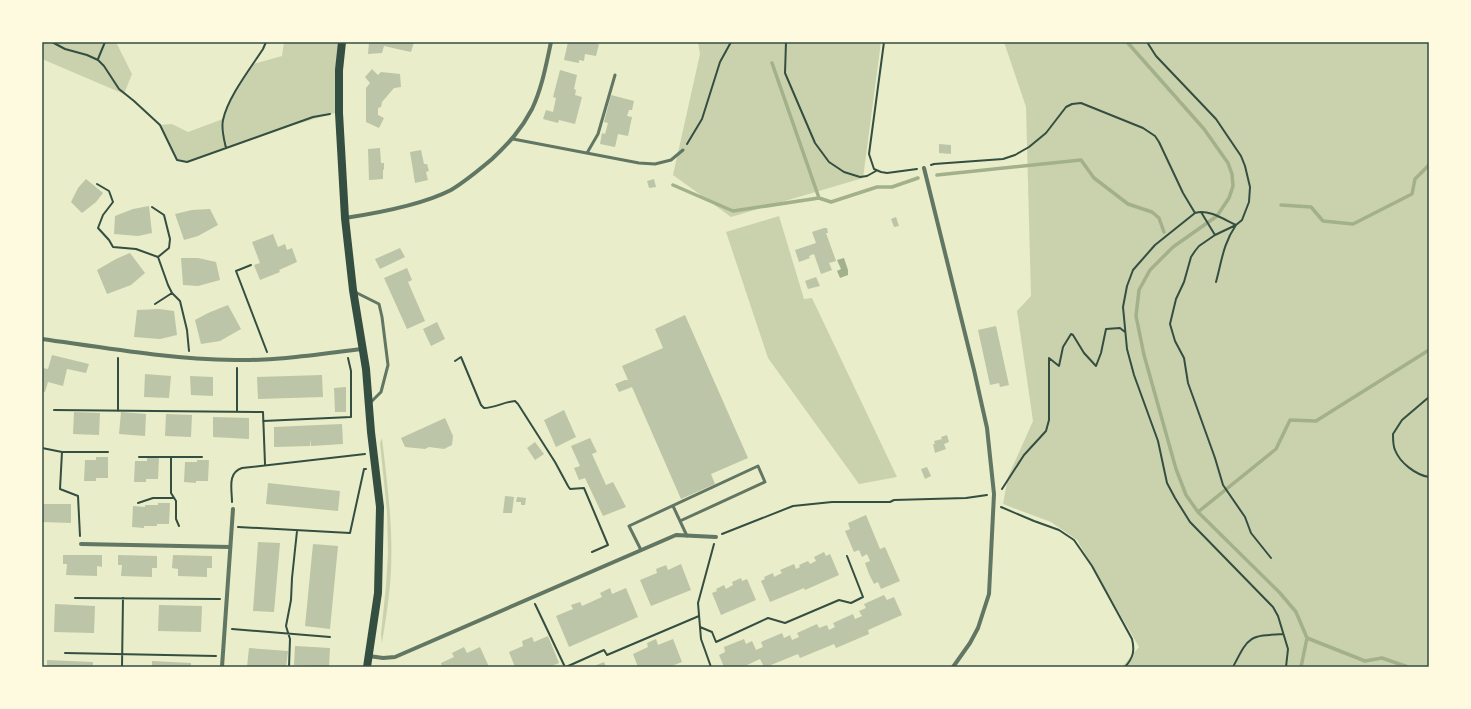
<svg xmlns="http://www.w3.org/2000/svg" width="1471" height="709" viewBox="0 0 1471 709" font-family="Rubik,sans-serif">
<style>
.green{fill:#cad2ad}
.water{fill:#a3b18a}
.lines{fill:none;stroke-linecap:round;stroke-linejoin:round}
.stream{stroke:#a3b18a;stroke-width:3.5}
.building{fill:#bcc5a7}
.path{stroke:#344e41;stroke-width:2}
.service{stroke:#617663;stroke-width:3}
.minor{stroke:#617663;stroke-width:4}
.secondary{stroke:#344e41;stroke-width:8}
.neatline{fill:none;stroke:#344e41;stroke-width:1.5}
</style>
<rect width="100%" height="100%" fill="#e9edc9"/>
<path class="green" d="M42,42h74l16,32 -8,20 -82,-35z
M284,42h58l-4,70 -75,22 -76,28 -10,-2 -17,-35 12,-1 16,8 35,-13 10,-24 20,-31 29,-8z
M698,42h183l-18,136 -132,39 -58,-42 27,-121z
M1004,42h425v625h-307l17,-20 -62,-107 -26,-18 -48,-18 5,-27 25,-56 -16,-110 14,-15 -5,-189z
M779,216l25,83 8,-1 85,179 -38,7 -91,-126 -42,-126z
M382,438c5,44 11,87 9,131 -1,25 -5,49 -9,74l-1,-9 5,-48 2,-34 -1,-41 -7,-68z"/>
<path class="water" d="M844,258l4,12v5l-8,3 -3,-7 4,-2 -4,-9z"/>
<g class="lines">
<path class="stream" d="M1127,42l77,87 24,34 4,11 1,12 -4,12 -12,18 -44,31 -23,23 -11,20 -3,26 8,39 32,114 10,26 12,17 82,81 16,19 11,26 -6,29
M772,63l47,135
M937,175l144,-15 13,18 34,26 24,8 7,6 5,14
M673,185l60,26 86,-13 12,4 46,-15h15l26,-9
M1281,205l30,2 12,14 30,3 59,-30 3,-15 14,-14
M1198,512l78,-63 14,-29 26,1 113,-71
M1307,638l58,23 17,-3 26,9"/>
</g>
<path class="building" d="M378,42h36l-3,10 -27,-6 -2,7 -14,1 1,-11h8z
M568,42h21l10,2 -3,12 -11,-2 -1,7 -5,-1v3l-15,-3z
M372,69l6,6 3,-3 19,2 1,13 -7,1 -12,14 -1,5 -3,1v7l6,3 -5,10 -13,-6v-34l4,-5 -5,-6z
M560,70l17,5 -3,14 2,1 -1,5 7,2 -7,27 -16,-4 -1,3 -15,-4 3,-9 7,2 3,-14 -3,-1z
M611,95l23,6 -2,9h-3l-2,6 5,1 -4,19 -10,-2 -3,13 -15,-3 2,-11 3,1 3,-11 -4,-1z
M939,144l12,1v9l-12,-1z
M380,148l1,15h3v6l-1,1v9l-14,1 -1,-31z
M421,150l3,14h3l2,7 -3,1 2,8 -13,3 -5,-31z
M86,179l17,14 -7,9 -14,11 -11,-11 7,-14z
M654,179l2,8 -7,1 -2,-7z
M149,206l3,27 -14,3 -24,-2 1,-18 18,-7z
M210,209l8,16 -20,11 -14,4 -9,-26 17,-4z
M896,217l3,9 -5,1 -3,-8z
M824,228h3l1,5h-2l10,28 -7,2 3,7 -11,4 -7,-20 -5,2 1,2 -11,4 -4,-12 21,-7 -4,-11z
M273,234l5,13 7,-3 2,6 5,-2 5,14 -18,8 1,2 -20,8 -6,-15 6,-2 -8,-21z
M400,248l5,9 -25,12 -5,-10z
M130,253l15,20 -14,12 -24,9 -10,-24 19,-11z
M181,258h17l18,4 4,18 -22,6 -15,-1z
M407,268l5,12 -4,2 17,39 -18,8 -23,-51z
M816,277l4,9 -12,3 -3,-8z
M228,305l13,24 -21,12 -19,3 -6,-24 13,-7z
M159,309l15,2 3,24 -17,4 -26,-2 3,-27z
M685,315l63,143 -37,16 4,10 -34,15 -49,-112 -13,5 -4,-8 10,-4h3l-6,-14 41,-18 -8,-19z
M437,322l8,17 -14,7 -8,-17z
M996,326l13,59 -9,2 -1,-4 -9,2 -12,-55z
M52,355l37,9 -3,9 -19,-4 -4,17 -15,-4 -3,10 -3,-1v-23l6,1z
M145,374l26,2 -2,22 -25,-1z
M322,375l1,22 -65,2 -1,-22z
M190,376l23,1v19l-22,-1z
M346,387v25h-11l-1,-24z
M564,410l12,27 -20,10 -12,-27z
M74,412l26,1 -1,22 -26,-1z
M121,412l25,2 -1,22 -26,-2z
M166,414l26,1 -1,22 -26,-1z
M213,417l36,1v21l-36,-2z
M445,418l8,18 -1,9 -8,4 -15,-2 -4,2 -20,-2 -4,-9z
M342,424l1,20 -32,2 -1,-8v8l-36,1v-20z
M947,435l2,7 -5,2 2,5 -11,4 -2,-9h2l-1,-3 8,-2 -1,-2z
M590,438l7,14 -5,2 14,31 7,-3 13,25 -23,9 -18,-38 -6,2 -5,-12 6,-2 -9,-20z
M535,442l9,12 -9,6 -8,-12z
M96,457h12v21h-12v3h-12l1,-21h11z
M147,458h12l-1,21h-12v3h-12l1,-21h12z
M197,460h12l-1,21h-12v2l-12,-1 1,-20h12z
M927,467l4,9 -6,3 -4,-10z
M268,483l72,8 -2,20 -72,-7z
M505,496l9,1 -2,16h-9z
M517,497l9,1 -1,7h-4v-3h-5z
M158,503h12l-1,21h-12v2h-13v2l-12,-1 1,-21 12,1v-2h13z
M42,504h29v19l-29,-1z
M866,515l14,34 5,-2 15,34 -19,8 -3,-7 -4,2 -5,-10 -4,-11 5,-2 -3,-7 -5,3 -3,-7 -5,2 -9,-21 5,-2 -2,-6z
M258,542l22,1 -6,69 -21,-1z
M313,544l25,2 -8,83 -25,-3z
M824,552l2,4 4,-2 9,21 -34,15 -1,-2 -34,14 -9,-21 4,-2 -1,-2 9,-4 1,4 8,-4 -2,-3 14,-6 2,5 4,-2 -1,-2 9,-4 2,3 6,-3 -2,-4z
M63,555h39v12l-5,-1v10l-31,-1 1,-11h-4z
M118,555l39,1v12h-5v9l-31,-1 1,-11h-4z
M173,555l39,1v12h-5v9l-29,-1v-7l-6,-1z
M681,564l10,26 -40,16 -11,-26 17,-7 -1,-4 10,-4 2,5z
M741,578l1,3 5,-2 9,21 -35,15 -9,-22 5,-2 -1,-2 8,-4 2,4 7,-4 -1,-3z
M610,588l2,6 14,-6 12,29 -69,30 -13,-31 17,-7 -2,-4 9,-3 2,4 20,-9 -2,-4z
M884,595l3,5 7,-3 8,18 -34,15 1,4 -33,14 -2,-4 -34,14 -2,-4 -32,13h-2l-4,-8 -17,8h-19l-5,-12 6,-3 -1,-5 20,-8 2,5 6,-3 4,9 7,-3 -2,-5 21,-9 2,5 6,-3 2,5 7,-3 -2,-4 20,-9 2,4 8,-3 2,5 6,-3 -2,-4 20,-9 2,5 7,-3 -3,-5 7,-3 -2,-4z
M55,604l40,2 -1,27 -40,-1z
M159,605l43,1 -1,26 -43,-1z
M548,636l11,27 -10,4h-34l-6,-15 14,-6 -1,-5 10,-4 2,5z
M656,639l2,6 15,-6 9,23 -13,5h-31l-5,-13 15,-7 -1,-4z
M295,646l35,2 -1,19 -35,-2z
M464,647l3,6 13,-6 9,20h-47l-1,-4 13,-6 -2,-4z
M249,648l39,3 -2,16h-39z
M47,660l46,2v5h-46z
M152,661l39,2v4h-39z
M604,662l2,5h-14z"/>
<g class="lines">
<path class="path" d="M52,42l13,7 22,6 11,5 6,6 15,23 15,12 26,24 17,35 10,2 126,-45 17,-3
M786,42l-1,31 30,70 14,19 15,10 16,5 7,-1 9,-5
M884,42l-15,112 5,15 7,3 6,1 30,-4
M1147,42l9,14 60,63 25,37 4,10 5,21 -1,15 -7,18 -6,5 -21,10 -16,11 -4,5 -4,6 -7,25 -8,17 -6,25 5,17 9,17 4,25 27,75 8,27 22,32 6,16 20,25
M98,59l7,-17
M687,144l15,-25 18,-57 11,-20
M226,148c-2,-9 -5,-19 -3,-28 5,-23 27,-51 40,-71l3,-7
M931,165l3,-1 69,-5 12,-4 14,-8 17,-14 20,-26 6,-3 9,-1 62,25 12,8 4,6 24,51 12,20
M97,184l12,7 4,11 -10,13 -5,13 11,12 4,7 23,2 22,8 10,28 4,8 8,8 7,29 2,21
M152,207l12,8 6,24 -1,9 -11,9
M1201,212l14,23
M251,265l-15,6 31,81
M1216,282c6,-22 7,-38 20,-57 -13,-6 -27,-16 -41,-12l-40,32 -22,25 -6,16 -4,21 4,42 7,26 24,66 9,42 8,15 15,24 83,85 5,9 10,33 -2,18
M155,304l17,-11
M118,358v53
M455,361l6,-4 20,48 3,3c10,0 20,-6 31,-7l3,3 37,58 13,24 2,3 14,-1 24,57 -16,7
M1429,397l-27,23 -9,14c0,5 0,12 2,16 5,13 21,25 34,27
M54,410l209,2 2,52
M237,411v-43
M263,421l88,-4v-46l-3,-13
M42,448l20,4h46
M62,452l-2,37 18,7 2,40
M139,457h32v36l5,8v18l3,7
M171,457h31
M1002,489l22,-34 22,-24 3,-11v-62l10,8 4,-19 8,-13 2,1 11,18 12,13 5,-13 5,-24 14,-1 5,4
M232,502c0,-13 -5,-29 10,-34l123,-14
M138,503l15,-5h21
M1001,507l33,14 25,9 15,10 18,26 40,73c3,12 1,19 -7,28
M238,527l112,6 14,-64h2
M722,534l71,-28 39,-4h58l4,-2 72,-2 21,-3
M75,598l145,1
M535,604l30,63
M700,627l12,5 4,10 52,-24 17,5 54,-23 12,3 12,-6 -16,-41
M232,629l98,8
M65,653l151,3
M122,667l1,-69
M289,667l1,-28 -4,-13 5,-26 1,-22 5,-47
M566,667l38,-17 3,5 92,-39
M711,667l-10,-28 -3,-36 16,-59
M1233,667c16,-31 15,-31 50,-33"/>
<path class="service" d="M513,139l126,24 16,1 16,-4 12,-10
M587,153l11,-19 17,-59
M355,292l24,12 3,13 6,48 -7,27 -10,10
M673,506l14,30
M641,550l-12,-24 129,-60 7,16 -85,39"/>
<path class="minor" d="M924,168l50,202 13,58 7,66 -5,100 -11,34 -8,15 -17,24
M345,218c33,-5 77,-13 106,-28 15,-9 28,-20 41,-31 17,-16 29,-29 40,-50 10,-21 14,-44 19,-67
M42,339c64,9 128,20 193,21 42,1 85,-6 127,-11
M81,544l149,3
M369,656l14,2 12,-1 281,-122 40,2
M222,667l11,-158"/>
<path class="secondary" d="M342,42l-3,28v43l6,105 8,72 13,79 5,63 9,75 -2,86 -11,74"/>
</g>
<rect width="1471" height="709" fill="none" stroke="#fefae0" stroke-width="86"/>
<rect x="43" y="43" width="1385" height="623" class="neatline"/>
</svg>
